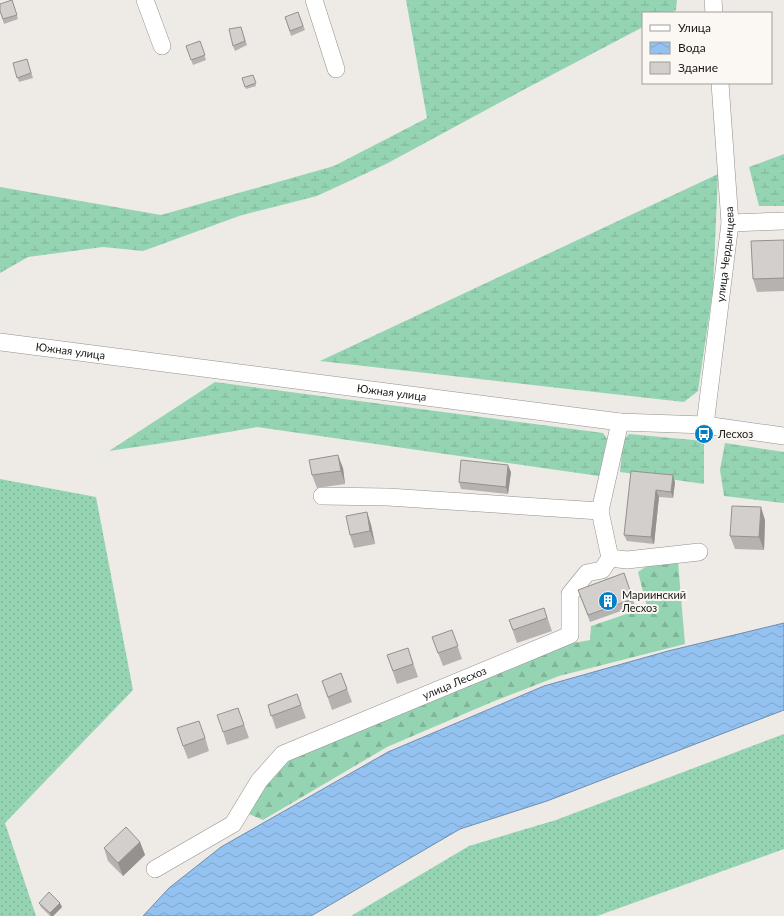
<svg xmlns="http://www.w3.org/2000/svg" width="784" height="916" viewBox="0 0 784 916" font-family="Lato,sans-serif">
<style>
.grass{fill:url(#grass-dots)}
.forest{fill:url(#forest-firs)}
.wetland{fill:url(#wetland-marsh)}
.water{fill:url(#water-waves);stroke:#6f8faf}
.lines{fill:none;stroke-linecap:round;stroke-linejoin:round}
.minor-casing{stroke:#94908d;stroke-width:18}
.minor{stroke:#fff;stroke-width:17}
.wall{fill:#b5b2af}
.shaded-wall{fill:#94918f}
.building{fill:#d3cfcc;stroke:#94918f}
.labels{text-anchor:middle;stroke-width:4;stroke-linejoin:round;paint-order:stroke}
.street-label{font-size:11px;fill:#1a1917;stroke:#fbf7f3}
.poi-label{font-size:11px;fill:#1a1917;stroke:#fbf7f3;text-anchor:start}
</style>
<defs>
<pattern id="grass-dots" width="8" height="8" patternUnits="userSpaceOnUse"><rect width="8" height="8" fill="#95d4b3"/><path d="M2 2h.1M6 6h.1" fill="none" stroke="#80b599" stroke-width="1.8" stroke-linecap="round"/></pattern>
<pattern id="forest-firs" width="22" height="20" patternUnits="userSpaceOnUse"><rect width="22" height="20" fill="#95d4b3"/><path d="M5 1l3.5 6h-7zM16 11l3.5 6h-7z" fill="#80b599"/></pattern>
<pattern id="wetland-marsh" width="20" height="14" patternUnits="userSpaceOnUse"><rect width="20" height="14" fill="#95d4b3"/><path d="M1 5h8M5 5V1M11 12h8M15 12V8" fill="none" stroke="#80b599"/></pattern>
<pattern id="water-waves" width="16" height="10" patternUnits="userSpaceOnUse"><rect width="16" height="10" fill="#93c1f0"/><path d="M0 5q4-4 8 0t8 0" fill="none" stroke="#7ea5cd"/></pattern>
</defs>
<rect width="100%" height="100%" fill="#eeeae6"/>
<path class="grass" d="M0,479l96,18 37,193 -128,133 31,93h-36z
M784,734v115l-187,67h-246l118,-70 87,-26z"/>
<path class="forest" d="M654,561l24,1 7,82 -126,32 -67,26 -105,45 -124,73 -14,-6 18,-29 25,-28 276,-113 22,-4 1,-14 56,-19 -9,-35z"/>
<path class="wetland" d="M406,0h271l-1,10 -6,3h-27v14l-118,62 -139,75 -69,32 -75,19 -99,36 -40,-4 -75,10 -28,16v-86l161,28 173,-49 93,-48z
M784,154v52h-25l-10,-39z
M718,174l-5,115 -15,102 -14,11 -364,-41z
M215,382l388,51 4,6 -8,37 -342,-49 -81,14 -67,10z
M629,434l75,7v43l-84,-12 3,-31z
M725,443l59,9v51l-60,-7 -4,-26z"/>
<path class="water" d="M784,623v87l-237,91 -87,28 -149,87h-168l26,-28 52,-41 167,-95 156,-66 124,-35z"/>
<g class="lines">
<g class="minor-casing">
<g id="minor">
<path d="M145,0l17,46"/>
<path d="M314,0l22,69"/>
<path d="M713,0l1,13"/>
<path d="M730,223l54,-2"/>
<path id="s1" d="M0,342l620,80 85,3 79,11"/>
<path id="s2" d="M705,425l25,-202 -10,-140"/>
<path d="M322,496l66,1 212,14"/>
<path d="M610,558l17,2 72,-8"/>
<path id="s3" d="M155,869l78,-45 26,-43 24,-27 287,-119v-41l17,-21 15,-3 8,-12 -10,-47 20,-89"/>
</g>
</g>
<use href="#minor" class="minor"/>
</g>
<path class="wall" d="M12,0l6,19 -14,5 -4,-13z
M298,12l7,18 -14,6 -6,-19z
M241,27l6,18 -12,6 -2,-5z
M200,41l6,19 -13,5 -7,-19z
M27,59l6,19 -14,4 -6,-19z
M253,75l3,11 -10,3 -4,-11z
M784,240v51l-27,1 -4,-13z
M343,468l2,16 -28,4 -5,-13z
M631,471l44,11 -2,16 -14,-1 -5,47 -27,-3 -3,-6z
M511,472l-3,22 -47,-5 -2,-7z
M367,512l4,13 4,19 -21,4 -4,-13z
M765,520l-1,30 -29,-1 -5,-13z
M624,573l11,33 -45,16 -12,-32z
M544,608l8,23 -35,12 -8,-23z
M452,630l10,29 -19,7 -11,-29z
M408,648l10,29 -21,7 -10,-29z
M341,673l11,29 -20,8 -10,-29z
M297,694l9,24 -30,11 -8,-24z
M238,708l11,30 -22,7 -4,-13z
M204,734l5,17 -21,8 -5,-13z
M140,842l5,13 -22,21 -15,-15 -4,-13z
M39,903l23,4 -9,9h-3l-9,-9z"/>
<path class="shaded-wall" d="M338,455l5,13 2,16 -4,-13z
M508,465l3,7 -3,22 -2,-7z
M673,475l2,7 -2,16 -2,-6z
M656,490l3,7 -5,47 -3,-7z
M761,507l4,13 -1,30 -5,-13z
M367,512l4,13 4,19 -5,-13z
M140,842l5,13 -22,21 -5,-13z
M60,903l2,4 -9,9h-2l-1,-3z"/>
<path class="building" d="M12,0l5,15 -14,4 -3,-8v-7z
M298,12l5,14 -13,5 -5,-14z
M241,27l4,14 -12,5 -4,-17z
M200,41l5,14 -14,5 -5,-14z
M27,59l4,14 -14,5 -4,-15z
M253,75l3,8 -11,4 -3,-9z
M784,240v38l-31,1 -2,-38z
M338,455l3,16 -29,4 -3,-15z
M461,460l47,5 -2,22 -47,-5z
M631,471l42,4 -2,17 -15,-2 -5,47 -27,-2z
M732,506l29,1 -2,30 -29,-1z
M367,512l3,19 -20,4 -4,-19z
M624,573l9,26 -45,16 -10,-25z
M544,608l3,10 -34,12 -4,-10z
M452,630l6,16 -20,7 -6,-16z
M408,648l5,16 -20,7 -6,-16z
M341,673l6,16 -19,8 -6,-16z
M297,694l4,11 -30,11 -3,-11z
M238,708l6,17 -21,7 -6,-17z
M199,721l6,17 -22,8 -6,-18z
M126,827l14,15 -22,21 -14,-15z
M49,892l11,11 -10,10 -11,-10z"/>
<defs>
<g id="bus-disc" transform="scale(1)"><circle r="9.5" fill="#027ec7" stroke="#fbf7f3"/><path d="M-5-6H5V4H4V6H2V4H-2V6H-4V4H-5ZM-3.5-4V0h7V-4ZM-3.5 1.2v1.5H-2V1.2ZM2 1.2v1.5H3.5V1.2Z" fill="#fff"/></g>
<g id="building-disc" transform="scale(1)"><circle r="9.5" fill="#027ec7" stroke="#fbf7f3"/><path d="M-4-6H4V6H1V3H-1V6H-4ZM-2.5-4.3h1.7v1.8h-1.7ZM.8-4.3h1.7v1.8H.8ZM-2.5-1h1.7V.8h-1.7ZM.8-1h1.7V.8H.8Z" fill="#fff"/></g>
</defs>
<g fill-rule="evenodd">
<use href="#bus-disc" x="704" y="434"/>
<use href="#building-disc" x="608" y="601"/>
</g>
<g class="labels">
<g class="street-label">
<text dy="4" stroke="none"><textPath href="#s2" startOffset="172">улица Чердынцева</textPath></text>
<text dy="4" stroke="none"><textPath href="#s1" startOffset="71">Южная улица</textPath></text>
<text dy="4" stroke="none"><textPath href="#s1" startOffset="395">Южная улица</textPath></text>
<text dy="4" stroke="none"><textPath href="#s3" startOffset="362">улица Лесхоз</textPath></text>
</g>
<g class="poi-label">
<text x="718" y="438">Лесхоз</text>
<text x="622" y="599">Мариинский<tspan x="622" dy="13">Лесхоз</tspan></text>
</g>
</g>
<rect x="642" y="12" width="130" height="72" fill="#fbf7f3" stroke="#a19e9b"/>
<rect x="650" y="25" width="20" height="6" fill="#ffffff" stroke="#a19e9b"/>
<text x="678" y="32" font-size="12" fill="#1a1917">Улица</text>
<rect x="650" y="42" width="20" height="12" fill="url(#water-waves)" stroke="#a19e9b"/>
<text x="678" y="52" font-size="12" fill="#1a1917">Вода</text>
<rect x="650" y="62" width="20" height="12" fill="#d3cfcc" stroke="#a19e9b"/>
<text x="678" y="72" font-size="12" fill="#1a1917">Здание</text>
</svg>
